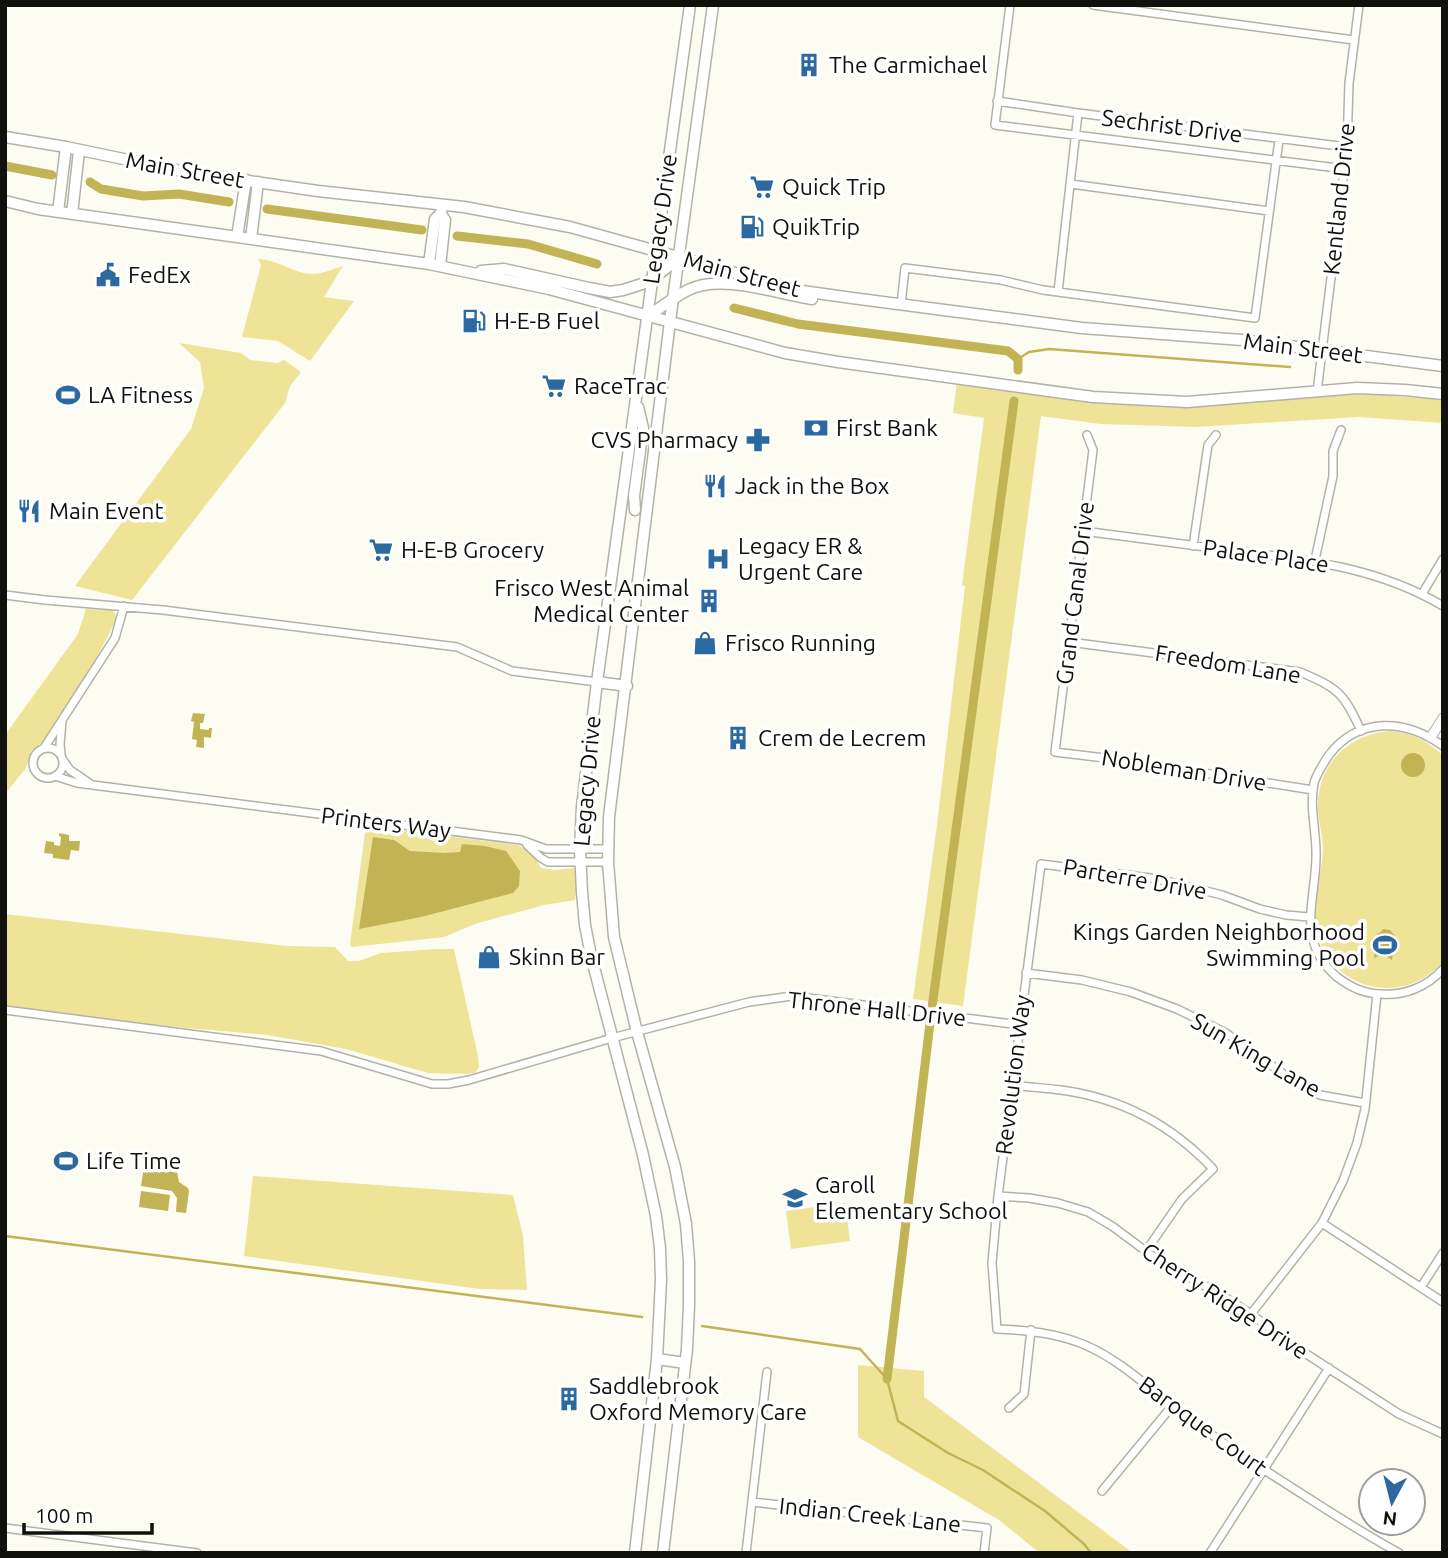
<svg xmlns="http://www.w3.org/2000/svg" width="1448" height="1558" viewBox="0 0 1448 1558" font-family="Ubuntu,sans-serif">
<style>
.green{fill:#eee397}
.water{fill:#c2b354}
.lines{fill:none;stroke-linecap:round;stroke-linejoin:round}
.stream{stroke:#c2b354;stroke-width:2.5}
.canal{stroke:#c2b354;stroke-width:9}
.minor-casing{stroke:#b3b2a8;stroke-width:10}
.tertiary-casing{stroke:#b3b2a8;stroke-width:11}
.secondary-casing{stroke:#b3b2a8;stroke-width:13}
.minor{stroke:#fff;stroke-width:7}
.tertiary{stroke:#fff;stroke-width:9}
.secondary{stroke:#fff;stroke-width:10}
.labels{text-anchor:middle;stroke-width:7;stroke-linejoin:round;paint-order:stroke}
.poi-label{font-size:23px;fill:#10100c;stroke:#fff;text-anchor:start}
.street-label{font-size:23px;fill:#10100c;stroke:#fff}
</style>
<rect width="100%" height="100%" fill="#fdfcf2"/>
<path class="green" d="M258,259c20,0 37,16 57,15 9,-1 19,-5 28,-8l-19,31 30,4 -44,60 -32,-20 -36,-4 19,-72z
M179,343l62,10 9,7 27,3 7,-3 17,12 -11,14 -5,17 -153,197 -57,-14 116,-157 13,-41 -4,-26z
M957,381l148,20 232,-7 45,1 61,5v23l-84,-6 -163,10 -95,-3 -60,-8 -78,590 -50,-7 24,-174 28,-239 -3,-1 22,-167 -31,-5z
M86,609l26,1 5,6 -1,4 -18,35 -54,86 -13,10 -5,17 -21,26v-59l73,-101z
M1390,731c26,3 33,8 53,24v206c-31,39 -92,35 -117,-8 -5,-7 -9,-16 -10,-24 -4,-26 6,-54 7,-80 0,-15 -6,-31 -5,-47 2,-41 33,-68 72,-71z
M366,826l151,19c11,4 18,12 24,23l13,2 20,-2 3,9 -2,23 -31,5 -69,19 -31,13 -92,10 -2,-3z
M5,914l281,32 49,1 13,14h11l22,-8 55,-4h18l24,107 1,11 -4,6 -9,1 -38,-1 -82,-24 -79,-14 -262,-23z
M253,1176l260,19 10,41 4,54 -48,-1 -235,-33z
M845,1203l5,38 -59,8 -5,-38z
M858,1365l66,6v26l209,156h-93l-41,-33 -141,-83z"/>
<path class="water" d="M193,713l12,1 -2,9h-3v6l9,1v-2h3l-1,10 -7,-1v11l-8,-1 1,-7 -5,-1 2,-17 -3,-1z
M1401 765a12 12 0 1 1 24 0a12 12 0 1 1-24 0Z
M59,833l10,2v6h11l-1,10 -8,-1 -2,10 -16,-2v-4l-9,-1 2,-12 8,1v3l6,1 1,-9 -2,-1z
M373,837l21,3 16,11 34,2 16,-1 2,-8 23,2 21,5 14,20 -1,15 -6,7 -92,24 -62,12z
M1383,929l7,1 5,6 -3,24c-10,-6 -7,-7 -18,-2l3,-24 4,-2z
M144,1166l31,5 2,1 2,10 9,6 1,3 -3,22 -10,-1 1,-14 -5,-7 -31,-5z
M141,1191l29,4 -2,16 -29,-4z"/>
<g class="lines">
<path class="stream" d="M1018,359l11,-7 20,-3 241,18
M5,1236l637,81
M702,1326l158,23 27,30 11,42 50,32 35,17 62,41 39,33 7,9"/>
<path class="canal" d="M5,166l47,9
M90,182l11,7 42,7 36,-2 50,8
M267,209l155,21
M457,236l71,8 69,20
M734,308l64,16 210,27 10,8v11
M887,1379l44,-364 83,-614"/>
<g class="minor-casing">
<path id="minor" d="M1010,5l-15,120 350,44
M1093,5l261,35
M997,101l81,12 269,34
M1071,184l198,27
M1058,292l20,-179
M901,305l4,-37 96,12 42,10 212,28 24,-178
M1317,392l30,-245 2,-64 10,-78
M1087,435l6,15 -38,302 66,8 192,30
M1083,531c46,6 92,12 138,18 78,10 153,16 222,57
M1193,546l15,-101 8,-10
M1315,560l18,-84v-25l8,-21
M1422,594l21,-35
M5,595l40,5 118,10 294,37 55,24 85,11
M1069,642l231,30c38,16 44,21 61,59
M1443,746c-37,-27 -84,-30 -114,9 -6,9 -12,18 -15,28 -5,25 3,50 2,75 -1,45 -20,84 21,119 13,10 28,17 44,17 23,2 46,-7 62,-25
M44,748l71,-110 9,-32
M33 763a15 15 0 1 1 30 0a15 15 0 1 1-30 0Z
M61,754l-1,-10 2,-23
M63,760l7,10 19,13
M55,776l22,7 444,57 25,9h61
M527,845l14,13 7,4h60
M1309,917l-23,-2 -26,-6 -38,-14 -64,-16 -117,-15 -43,332 -6,67 5,66c30,1 60,4 88,16 40,17 73,52 108,77 39,27 79,53 120,79 28,18 57,36 86,52
M1026,973l56,7 49,12 46,17 49,24 69,49 25,13 45,8
M5,1010l316,41 111,33h16l21,-4 143,-42 137,-36 43,-6 228,29
M1012,1085c16,2 32,3 49,5 59,8 111,35 152,79l-31,30 -36,52
M998,1196l31,2 29,5 30,9 24,14 47,35 59,32 33,21 40,30 108,70 44,20
M1322,1223l121,79
M1421,1287l22,-34
M1251,1314l71,-91 21,-42 14,-38 8,-34 12,-115
M1009,1408l15,-14 7,-64
M1102,1491l70,-85
M752,1502l235,26 -3,25
M5,1528l192,25
M746,1553l21,-181
M1210,1553l119,-185"/>
</g>
<g class="tertiary-casing">
<path id="tertiary" d="M1431,737l12,-19"/>
</g>
<g class="secondary-casing">
<path id="secondary" d="M5,137l61,10 120,25 132,19 146,16 106,20 198,55 34,9 50,7 230,30 160,12 201,26
M5,201l33,8 391,55 120,25 236,64 53,9 255,35 94,5 170,-14 48,2 38,4
M58,212l8,-65
M72,214l7,-63
M237,237l9,-57
M251,239l7,-57
M429,264l6,-45 6,-5
M440,266l5,-46 -4,-6 1,-9
M481,271l23,-2 85,19 21,4 13,-2 19,-6 10,-5 27,-21
M647,317c13,-9 27,-20 41,-27 34,-17 89,4 124,9
M635,510l-1,-14 9,-68 -5,-21
M597,682l30,4
M657,1359l28,4
M635,1553l22,-194 4,-79 -1,-32 -4,-32 -13,-61 -52,-199 -6,-31 -3,-33 -2,-43 2,-42 15,-125 93,-677
M663,1553l24,-204 2,-44v-44l-3,-37 -11,-57 -38,-135 -23,-95 -6,-75 1,-45 61,-496 43,-316"/>
</g>
<use href="#minor" class="minor"/>
<use href="#tertiary" class="tertiary"/>
<use href="#secondary" class="secondary"/>
</g>
<defs>
<g id="building-bare" transform="scale(1.89)"><path d="M-4-6H4V6H1V3H-1V6H-4ZM-2.5-4.3h1.7v1.8h-1.7ZM.8-4.3h1.7v1.8H.8ZM-2.5-1h1.7V.8h-1.7ZM.8-1h1.7V.8H.8Z" fill="#2b69a0" stroke="#fff" stroke-width="2.5" paint-order="stroke"/></g>
<g id="supermarket-bare" transform="scale(1.89)"><path d="M-6-5.5h2.5l.6 2H6L4.5 2H-2.5L-4.4-4H-6ZM-1.5 3.2a1.3 1.3 0 1 0 .1 0ZM3 3.2a1.3 1.3 0 1 0 .1 0Z" fill="#2b69a0" stroke="#fff" stroke-width="2.5" paint-order="stroke"/></g>
<g id="fuel-bare" transform="scale(1.89)"><path d="M-5.5-6h7V0h2V4h1.3V-2.5L3-4.5l.8-.8L6-3V5H2.5V1h-1V6h-7ZM-4.2-4.7v3.2H.2V-4.7Z" fill="#2b69a0" stroke="#fff" stroke-width="2.5" paint-order="stroke"/></g>
<g id="civic-bare" transform="scale(1.89)"><path d="M-.6-6.5H3V-4.5H.6V-3L4-1V1h2V6H-6V1h2V-1L-.6-3ZM-1.2 2.5V6h2.4V2.5Z" fill="#2b69a0" stroke="#fff" stroke-width="2.5" paint-order="stroke"/></g>
<g id="stadium-bare" transform="scale(1.89)"><path d="M0-5a6.5 5 0 1 0 0 10a6.5 5 0 1 0 0-10ZM-3.5-1.8h7v3.6h-7Z" fill="#2b69a0" stroke="#fff" stroke-width="2.5" paint-order="stroke"/></g>
<g id="bank-bare" transform="scale(1.89)"><path d="M-6-4H6V4H-6ZM0-2.3a2.3 2.3 0 1 0 0 4.6a2.3 2.3 0 1 0 0-4.6Z" fill="#2b69a0" stroke="#fff" stroke-width="2.5" paint-order="stroke"/></g>
<g id="pharmacy-bare" transform="scale(1.89)"><path d="M-2-6h4v4h4v4h-4v4h-4v-4h-4v-4h4Z" fill="#2b69a0" stroke="#fff" stroke-width="2.5" paint-order="stroke"/></g>
<g id="restaurant-bare" transform="scale(1.89)"><path d="M-5-6h1v4h1v-4h1v4h1v-4h1v5L-1.5 .5V6h-2V.5L-5-1ZM5-6V6H3V1.5H1.5Q1.5-4 5-6Z" fill="#2b69a0" stroke="#fff" stroke-width="2.5" paint-order="stroke"/></g>
<g id="hospital-bare" transform="scale(1.89)"><path d="M-5-5h3v3.5h4V-5h3V5h-3V1.5h-4V5h-3Z" fill="#2b69a0" stroke="#fff" stroke-width="2.5" paint-order="stroke"/></g>
<g id="shop-bare" transform="scale(1.89)"><path d="M-5-2.5h2.3a2.7 3.5 0 0 1 5.4 0H5L5.5 6h-11ZM-1.5-2.5h3a1.5 2.3 0 0 0-3 0Z" fill="#2b69a0" stroke="#fff" stroke-width="2.5" paint-order="stroke"/></g>
<g id="school-bare" transform="scale(1.89)"><path d="M0-5L7-2L0 1L-7-2ZM-4 1L0 2.5L4 1V4Q0 6-4 4Z" fill="#2b69a0" stroke="#fff" stroke-width="2.5" paint-order="stroke"/></g>
</defs>
<g fill-rule="evenodd">
<use href="#building-bare" x="809" y="65"/>
<use href="#supermarket-bare" x="762" y="187"/>
<use href="#fuel-bare" x="752" y="227"/>
<use href="#civic-bare" x="108" y="275"/>
<use href="#fuel-bare" x="474" y="321"/>
<use href="#supermarket-bare" x="554" y="386"/>
<use href="#stadium-bare" x="68" y="395"/>
<use href="#bank-bare" x="816" y="428"/>
<use href="#pharmacy-bare" x="758" y="440"/>
<use href="#restaurant-bare" x="715" y="486"/>
<use href="#restaurant-bare" x="29" y="511"/>
<use href="#supermarket-bare" x="381" y="550"/>
<use href="#hospital-bare" x="718" y="559"/>
<use href="#building-bare" x="709" y="601"/>
<use href="#shop-bare" x="705" y="643"/>
<use href="#building-bare" x="738" y="738"/>
<use href="#stadium-bare" x="1385" y="945"/>
<use href="#shop-bare" x="489" y="957"/>
<use href="#stadium-bare" x="66" y="1161"/>
<use href="#school-bare" x="795" y="1198"/>
<use href="#building-bare" x="569" y="1399"/>
</g>
<g class="labels">
<g class="poi-label">
<text x="829" y="73">The Carmichael</text>
<text x="782" y="195">Quick Trip</text>
<text x="772" y="235">QuikTrip</text>
<text x="128" y="283">FedEx</text>
<text x="494" y="329">H-E-B Fuel</text>
<text x="574" y="394">RaceTrac</text>
<text x="88" y="403">LA Fitness</text>
<text x="836" y="436">First Bank</text>
<text x="738" y="448" text-anchor="end">CVS Pharmacy</text>
<text x="735" y="494">Jack in the Box</text>
<text x="49" y="519">Main Event</text>
<text x="738" y="554">Legacy ER &amp;<tspan x="738" dy="26">Urgent Care</tspan></text>
<text x="401" y="558">H-E-B Grocery</text>
<text x="689" y="596" text-anchor="end">Frisco West Animal<tspan x="689" dy="26">Medical Center</tspan></text>
<text x="725" y="651">Frisco Running</text>
<text x="758" y="746">Crem de Lecrem</text>
<text x="1365" y="940" text-anchor="end">Kings Garden Neighborhood<tspan x="1365" dy="26">Swimming Pool</tspan></text>
<text x="509" y="965">Skinn Bar</text>
<text x="86" y="1169">Life Time</text>
<text x="815" y="1193">Caroll<tspan x="815" dy="26">Elementary School</tspan></text>
<text x="589" y="1394">Saddlebrook<tspan x="589" dy="26">Oxford Memory Care</tspan></text>
</g>
<g class="street-label">
<text transform="translate(1172 126) rotate(7)" y="8">Sechrist Drive</text>
<text transform="translate(185 170) rotate(10)" y="8">Main Street</text>
<text transform="translate(1339 199) rotate(-84)" y="8">Kentland Drive</text>
<text transform="translate(660 219) rotate(-82)" y="8">Legacy Drive</text>
<text transform="translate(742 274) rotate(15)" y="8">Main Street</text>
<text transform="translate(1303 348) rotate(7)" y="8">Main Street</text>
<text transform="translate(1266 556) rotate(8)" y="8">Palace Place</text>
<text transform="translate(1075 593) rotate(-83)" y="8">Grand Canal Drive</text>
<text transform="translate(1228 664) rotate(9)" y="8">Freedom Lane</text>
<text transform="translate(1184 770) rotate(9)" y="8">Nobleman Drive</text>
<text transform="translate(587 781) rotate(-85)" y="8">Legacy Drive</text>
<text transform="translate(386 823) rotate(7)" y="8">Printers Way</text>
<text transform="translate(1135 879) rotate(10)" y="8">Parterre Drive</text>
<text transform="translate(877 1009) rotate(6)" y="8">Throne Hall Drive</text>
<text transform="translate(1256 1055) rotate(30)" y="8">Sun King Lane</text>
<text transform="translate(1013 1075) rotate(-83)" y="8">Revolution Way</text>
<text transform="translate(1225 1301) rotate(33)" y="8">Cherry Ridge Drive</text>
<text transform="translate(1203 1426) rotate(36)" y="8">Baroque Court</text>
<text transform="translate(870 1515) rotate(6)" y="8">Indian Creek Lane</text>
</g>
</g>
<rect width="1448" height="1558" fill="none" stroke="#10100c" stroke-width="14"/>
<g transform="translate(1392 1502) rotate(187)"><circle r="33" fill="#ffffff" stroke="#9f9f9e" stroke-width="2"/>
<path d="M0-5L12 26L0 18L-12 26Z" fill="#2b69a0"/>
<text y="-10" font-size="19" font-weight="bold" text-anchor="middle" fill="#10100c">N</text>
</g>
<path d="M24 1523v10h128v-10" fill="none" stroke="#10100c" stroke-width="3.5"/>
<text x="35" y="1523" font-size="21" fill="#10100c" stroke="#ffffff" stroke-width="5" paint-order="stroke">100 m</text>
</svg>
